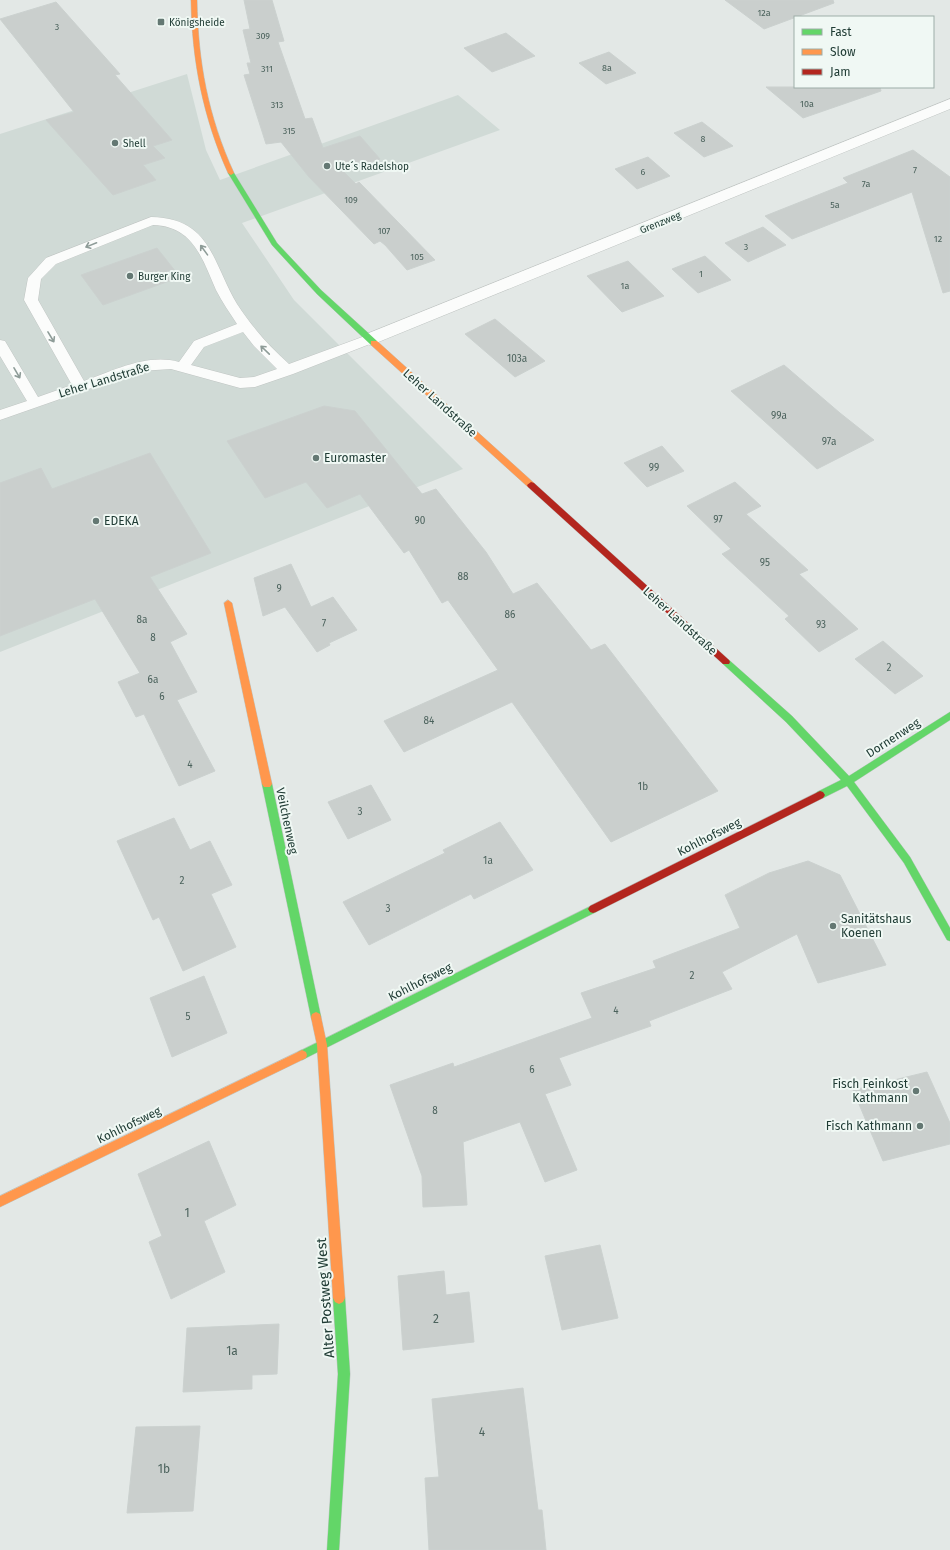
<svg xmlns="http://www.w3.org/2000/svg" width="950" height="1550" viewBox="0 0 950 1550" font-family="'Fira Sans',sans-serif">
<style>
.built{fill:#d0dad6}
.building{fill:#cacfcd;stroke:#cbd1cf}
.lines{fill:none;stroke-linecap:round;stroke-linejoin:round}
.lane-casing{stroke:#c0c5c3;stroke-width:1}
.street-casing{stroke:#c0c5c3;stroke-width:1}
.fast-casing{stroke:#bec6c3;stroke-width:1}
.slow-casing{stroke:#bec6c3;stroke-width:1}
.jam-casing{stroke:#bec6c3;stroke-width:1}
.lane{fill:#fbfcfb;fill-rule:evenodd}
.street{fill:#fbfcfb;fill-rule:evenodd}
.fast{fill:#63d668;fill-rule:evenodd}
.slow{fill:#ff974d;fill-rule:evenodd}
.jam{fill:#b3261e;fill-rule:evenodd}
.oneway{stroke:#8e9c98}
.poi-dot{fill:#647873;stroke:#f0f8f4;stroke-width:1.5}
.labels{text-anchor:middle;stroke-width:4;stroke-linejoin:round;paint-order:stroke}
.far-number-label{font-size:9px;fill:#4b625c}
.far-poi-label{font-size:10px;fill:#203c35;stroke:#f0f8f4;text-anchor:start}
.far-street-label{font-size:10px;fill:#203c35;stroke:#f0f8f4}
.number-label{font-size:10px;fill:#4b625c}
.street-label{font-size:12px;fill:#203c35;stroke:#f0f8f4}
.poi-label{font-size:12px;fill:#203c35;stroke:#f0f8f4;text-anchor:start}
.near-number-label{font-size:12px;fill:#4b625c}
.near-street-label{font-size:14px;fill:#203c35;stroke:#f0f8f4}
</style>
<rect width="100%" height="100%" fill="#e3e8e6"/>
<path class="built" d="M187,74l19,76 14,30 238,-85 42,35 -258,93 52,77 169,169 -463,183v-518z"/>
<path class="building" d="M244,0h28l12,41 -6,1 27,77 7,-1 11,30 37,-12 20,23 -37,12 13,13 3,-2 76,78 -28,10 -22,-25 -5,-4 -6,3 -65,-67 -28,-35 -15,2 -22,-69 6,-1 -3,-11h4l-8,-33 7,-1z
M725,0h108l1,3 -70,26z
M56,2l64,72 -5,1 57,65 -19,6 12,12 -22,7 13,15 -43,15 -67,-75 28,-8 -74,-93z
M506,33l29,23 -43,16 -28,-24z
M609,52l27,21 -30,11 -27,-21z
M766,87h114l1,4 -78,27z
M702,122l31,24 -29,11 -30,-24z
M913,150l37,27v114l-7,2 -31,-101 -120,47 -27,-23 83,-33 -5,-5z
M648,157l22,19 -33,13 -22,-20z
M763,227l23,18 -38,17 -23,-19z
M157,248l23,29 -77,28 -22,-30z
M705,256l26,24 -33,13 -26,-24z
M628,261l36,35 -42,16 -35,-36z
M495,319l50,42 -30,16 -50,-43z
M784,365l56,48 34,27 -57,29 -86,-78z
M324,406l31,5 67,83 14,-5 50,63 27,42 24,-11 54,67 14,-6 113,147 -107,51 -99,-140 -108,50 -20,-31 114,-51 -50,-70 -6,3 -33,-53 -5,3 -44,-59 -33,14 -21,-26 -41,16 -38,-57z
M662,446l22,25 -37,16 -23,-24z
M150,453l61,100 -61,24 37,57 -17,8 27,50 -20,8 38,71 -36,15 -35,-72 -8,3 -18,-35 22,-9 -45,-74 -95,37v-153l41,-15 11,21z
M735,482l26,24 -15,8 62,56 -9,4 59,55 -39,23 -34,-33 4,-3 -67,-62 9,-5 -44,-43z
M291,564l20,43 22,-10 24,33 -28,13 1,2 -13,7 -32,-45 -22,9 -9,-38z
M883,641l40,35 -28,18 -40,-35z
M371,785l20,35 -43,19 -20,-37z
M174,818l16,32 20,-9 22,44 -21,9 25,53 -53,24 -24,-54 -6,3 -36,-79z
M500,822l33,48 -59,29 -3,-5 -102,51 -26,-43 102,-49 -2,-3z
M808,861l32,14 46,90 -68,18 -21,-49 -75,38 10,17 -83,32 2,5 -92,32 12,27 -26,9 32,76 -32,12 -25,-60 -57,20 4,63 -44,2 -1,-31 -32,-91 63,-22 1,4 138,-49 -11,-25 75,-25 -3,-7 87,-33 -15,-33 44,-22z
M204,976l23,57 -55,24 -22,-59z
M927,1072l23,51v21l-67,17 -30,-71z
M209,1141l27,64 -32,16 21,51 -54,27 -22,-57 13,-6 -24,-62z
M600,1245l18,73 -56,12 -17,-74z
M444,1271l2,24 23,-3 5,50 -71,8 -5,-74z
M279,1324l-2,50 -25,1v14l-69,3 4,-64z
M523,1388l15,122h4l4,40h-117l-4,-72 14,-1 -7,-78z
M200,1426l-7,85 -66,2 9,-86z"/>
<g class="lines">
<g class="lane-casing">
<path id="lane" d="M151,217c60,1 61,45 86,87 15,23 32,42 52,60l76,-28h10l2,3 -2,3 -82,32 -38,13 -15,1 -69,-19 -31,2 -140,49v-10l27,-9 -27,-45v-16l5,1 33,56 34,-12 -48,-85 4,-22 18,-20zM153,225c40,1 49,33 63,65 6,12 14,23 21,34l-43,17 -15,21c-32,-9 -66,9 -95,19l-46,-81 3,-21 15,-15zM243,332l11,14 23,23 -23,8 -14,1 -49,-13 13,-18z"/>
</g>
<g class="street-casing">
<path id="street" d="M950,99v10l-574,234 -6,2 -6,-2 -3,-4 3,-4z"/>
</g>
<g class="fast-casing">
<path id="fast" d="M231,171l3,2 43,70 44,47 56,51v4h-6l-54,-51 -45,-49 -44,-72z
M726,659l3,1 63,56 57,60 101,-64v8l-96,62 56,75 40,71v13l-3,-1 -43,-77 -57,-77 -24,12h-6l-2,-3 2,-3 24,-12 -55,-58 -63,-58 -1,-2 1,-2z
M267,780l3,1 2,3 49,233 -1,3 -4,2 -4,-2 -1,-3 -49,-233 2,-3z
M593,905l3,1 2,3 -2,3 -290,146 -4,2 -4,-2 -1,-3 1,-3z
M339,1292l4,2 2,4 5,76 -11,176h-12l11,-176 -5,-76 2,-4z"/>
</g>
<g class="slow-casing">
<path id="slow" d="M191,0h6c1,62 11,116 37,173l-3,2 -3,-2c-25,-56 -36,-112 -37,-173z
M371,341h6l157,142 1,2 -1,2h-6l-157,-142z
M228,600l4,3 40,181 -2,3h-6l-2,-3 -38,-181z
M316,1012l4,2 1,3 6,28 18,253 -2,4 -4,2 -4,-2 -2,-4 -16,-253 -6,-28 1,-3z
M302,1050l4,2 1,3 -1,3 -306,149v-11z"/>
</g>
<g class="jam-casing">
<path id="jam" d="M531,482l3,1 195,177 1,2 -1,2h-6l-195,-177 -1,-2z
M820,791l3,1 2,3 -2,3 -227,114 -3,1 -3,-1 -2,-3 2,-3z"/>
</g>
<use href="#lane" class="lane"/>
<use href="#street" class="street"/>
<use href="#fast" class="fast"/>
<use href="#slow" class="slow"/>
<use href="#jam" class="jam"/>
</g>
<defs><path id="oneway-shaft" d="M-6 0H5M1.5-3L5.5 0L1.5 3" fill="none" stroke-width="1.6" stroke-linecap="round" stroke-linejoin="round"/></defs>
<g class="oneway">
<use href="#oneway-shaft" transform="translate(91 245) rotate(158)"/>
<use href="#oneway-shaft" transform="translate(204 250) rotate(-126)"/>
<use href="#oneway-shaft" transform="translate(51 337) rotate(59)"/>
<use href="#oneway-shaft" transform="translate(265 350) rotate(-136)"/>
<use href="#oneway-shaft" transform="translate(17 373) rotate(60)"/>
</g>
<g class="poi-dot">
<rect x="157" y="18" width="8" height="8" rx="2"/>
<circle cx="115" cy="143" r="4"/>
<circle cx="327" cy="166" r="4"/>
<circle cx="130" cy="276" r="4"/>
<circle cx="316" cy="458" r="4"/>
<circle cx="96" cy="521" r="4"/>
<circle cx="833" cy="926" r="4"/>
<circle cx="916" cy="1091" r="4"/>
<circle cx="920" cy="1126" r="4"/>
</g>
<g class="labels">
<g class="far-number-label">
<text x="764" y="16">12a</text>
<text x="57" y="30">3</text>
<text x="263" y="39">309</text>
<text x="607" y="71">8a</text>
<text x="267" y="72">311</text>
<text x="807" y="107">10a</text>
<text x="277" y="108">313</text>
<text x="289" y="134">315</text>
<text x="703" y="142">8</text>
<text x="915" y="173">7</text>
<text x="643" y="175">6</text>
<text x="866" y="187">7a</text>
<text x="351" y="203">109</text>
<text x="835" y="208">5a</text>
<text x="384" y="234">107</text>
<text x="938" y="242">12</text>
<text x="746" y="250">3</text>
<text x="417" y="260">105</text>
<text x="701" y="277">1</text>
<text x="625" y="289">1a</text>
</g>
<g class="far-poi-label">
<text x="169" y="26">Königsheide</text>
<text x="123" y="147">Shell</text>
<text x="335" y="170">Ute´s Radelshop</text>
<text x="138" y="280">Burger King</text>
</g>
<g class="far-street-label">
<text transform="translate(660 222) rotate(-22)" y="4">Grenzweg</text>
</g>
<g class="number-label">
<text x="517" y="362">103a</text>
<text x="779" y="419">99a</text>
<text x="829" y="445">97a</text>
<text x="654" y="471">99</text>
<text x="718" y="523">97</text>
<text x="420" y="524">90</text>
<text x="765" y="566">95</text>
<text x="463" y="580">88</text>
<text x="279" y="592">9</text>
<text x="510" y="618">86</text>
<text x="142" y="623">8a</text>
<text x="324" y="627">7</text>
<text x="821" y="628">93</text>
<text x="153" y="641">8</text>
<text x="889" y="671">2</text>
<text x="153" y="683">6a</text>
<text x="162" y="700">6</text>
<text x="429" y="724">84</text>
<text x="190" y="768">4</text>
<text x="643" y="790">1b</text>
<text x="360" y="815">3</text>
<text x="488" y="864">1a</text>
<text x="182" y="884">2</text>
<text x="388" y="912">3</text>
<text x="692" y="979">2</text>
<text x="616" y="1014">4</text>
<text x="188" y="1020">5</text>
<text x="532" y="1073">6</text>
<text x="435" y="1114">8</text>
</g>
<g class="street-label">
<text transform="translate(104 380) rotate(-17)" y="4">Leher Landstraße</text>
<text transform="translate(440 403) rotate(42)" y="4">Leher Landstraße</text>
<text transform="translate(680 621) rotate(42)" y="4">Leher Landstraße</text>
<text transform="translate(893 738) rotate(-33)" y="4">Dornenweg</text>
<text transform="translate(287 821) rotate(78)" y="4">Veilchenweg</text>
<text transform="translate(709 837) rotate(-27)" y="4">Kohlhofsweg</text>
<text transform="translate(420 982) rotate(-27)" y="4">Kohlhofsweg</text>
<text transform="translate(129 1125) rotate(-26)" y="4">Kohlhofsweg</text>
</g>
<g class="poi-label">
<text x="324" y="462">Euromaster</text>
<text x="104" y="525">EDEKA</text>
<text x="841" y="923">Sanitätshaus<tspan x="841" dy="14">Koenen</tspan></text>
<text x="908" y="1088" text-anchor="end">Fisch Feinkost<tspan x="908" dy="14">Kathmann</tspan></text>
<text x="912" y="1130" text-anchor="end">Fisch Kathmann</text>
</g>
<g class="near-number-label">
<text x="187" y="1217">1</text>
<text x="436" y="1323">2</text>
<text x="232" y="1355">1a</text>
<text x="482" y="1436">4</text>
<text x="164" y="1473">1b</text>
</g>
<g class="near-street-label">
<text transform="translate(325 1298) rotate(-94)" y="5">Alter Postweg West</text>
</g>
</g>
<rect x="794" y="16" width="140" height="72" fill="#f0f8f4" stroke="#9dada8"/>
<rect x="802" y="29" width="20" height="6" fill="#63d668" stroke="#9dada8"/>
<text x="830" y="36" font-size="12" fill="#203c35">Fast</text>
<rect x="802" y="49" width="20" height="6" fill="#ff974d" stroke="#9dada8"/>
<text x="830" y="56" font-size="12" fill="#203c35">Slow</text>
<rect x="802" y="69" width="20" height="6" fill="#b3261e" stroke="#9dada8"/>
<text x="830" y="76" font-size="12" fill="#203c35">Jam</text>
</svg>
